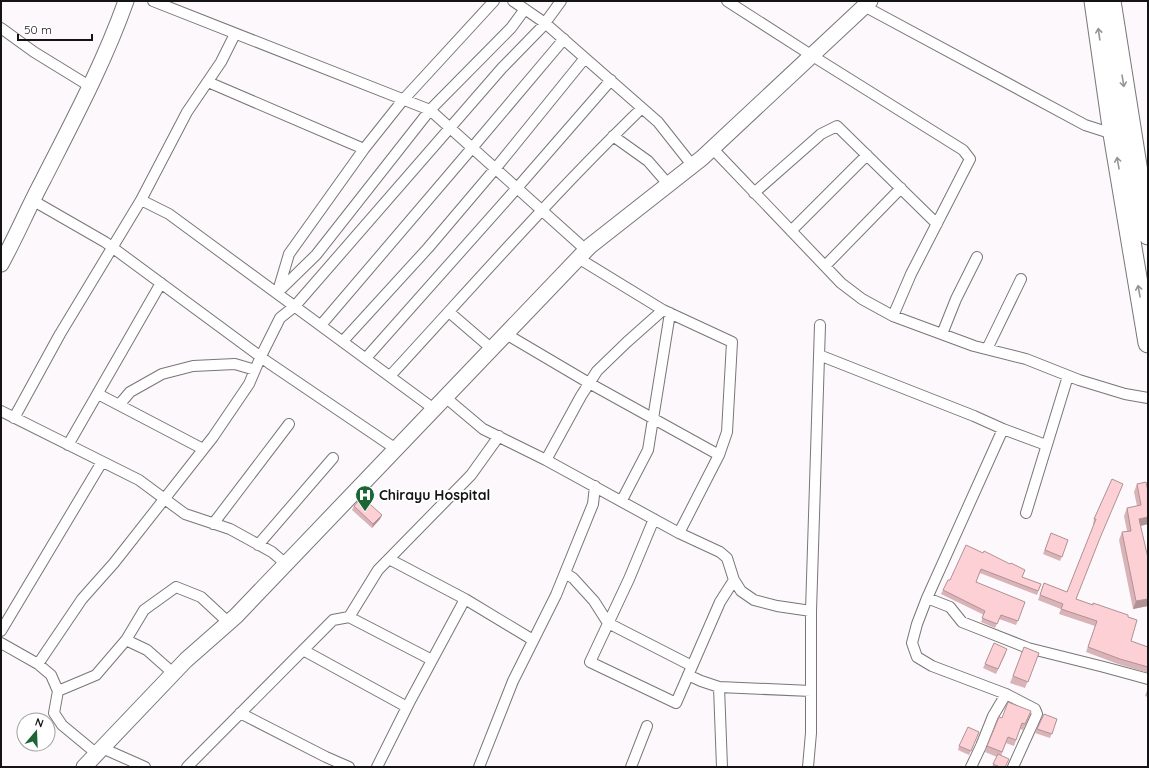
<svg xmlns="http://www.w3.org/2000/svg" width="1149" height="768" viewBox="0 0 1149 768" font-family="Quicksand,sans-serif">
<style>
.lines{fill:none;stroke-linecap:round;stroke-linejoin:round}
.street-casing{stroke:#797678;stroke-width:12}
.secondary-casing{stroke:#797678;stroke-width:17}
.highway-casing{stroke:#797678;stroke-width:21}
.street{stroke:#fff;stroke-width:10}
.secondary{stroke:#fff;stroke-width:15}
.highway{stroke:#fff;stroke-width:19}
.wall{fill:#d9b3b7}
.shaded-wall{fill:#b09295}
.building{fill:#fcd0d5;stroke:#b09295}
.oneway{stroke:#969596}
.labels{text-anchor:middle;stroke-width:4;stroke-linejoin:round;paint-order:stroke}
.poi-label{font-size:14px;font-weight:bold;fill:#151415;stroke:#fff;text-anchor:start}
</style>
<rect width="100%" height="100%" fill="#fdf8fb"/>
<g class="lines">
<g class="street-casing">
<path id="street" d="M153,1l277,109 156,140
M513,1l32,22 113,99 34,43
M864,6l221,119 28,9
M1,28l33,24 57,35
M208,82l156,67
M613,136l35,25 20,23
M712,148l129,135 21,16 31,17 18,-42 59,-115 -7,-9 -152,-95 -84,-54
M754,193l67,-59 16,-8 100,98
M32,200l73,42 164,121 127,86
M141,200l28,14 265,195
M791,231l76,-76
M578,258l85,52 69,32 -5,90 -8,23 -40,78
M825,266l76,-78
M278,291l11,-37 75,-105 39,-49 91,-99
M277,293l39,-38 114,-145 81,-82 14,-19
M449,312l43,37
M893,316l81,30 52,13 53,21 46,14 23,4
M321,325l151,-177 92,-109
M506,334l83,49 130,72
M942,334l14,-35 21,-42
M343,341l85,-93 67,-79 90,-111
M987,349l34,-70
M819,355l155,61 29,13 43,16
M366,358l151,-170 94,-108
M390,376c83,-90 164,-183 252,-268
M98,394l105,55
M445,397l38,32 63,31 133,73 41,19 7,6 7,22 7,11 13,9 23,6 34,5
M119,405l11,-13 32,-18 31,-8 42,-2 20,6
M1,411l138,69 46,34 45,15 42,23 14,12
M14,418l46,-84 81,-134 46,-88 34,-50 14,-28
M1003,429l-76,169 -10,26 -5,19 5,14 15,9 74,28 29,15 2,5 -24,53
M68,445l93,-162
M546,460l35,-64 16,-25 30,-29 36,-32
M622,500l26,-50 22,-137
M1026,513l42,-137
M654,519l-25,60 -39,83 86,41 44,-101 14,-22
M213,524l76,-100
M258,545l75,-87
M389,559l76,40 68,41
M565,573l8,5 21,23 14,22 84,43
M927,598l23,9 12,15 66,26 76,19 44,12
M349,617l83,43
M1,631l101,-169
M126,640l18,-30 32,-23 25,10 28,26
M1,643l37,21 13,11 7,16 -4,22 8,12 35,29
M303,650l104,57
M38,664l44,-65 32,-36 99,-126 36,-53 12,-28 19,-38 15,-12 207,-238 40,-41 19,-26
M688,675l13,6 18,6 92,4
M719,687l3,80
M58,691l38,-16 30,-35 21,10 26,23
M240,713l86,44 23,10
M102,748l43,19
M187,767l146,-147 16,-3 29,-47 93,-95 28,-39
M377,767l32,-64 56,-104
M479,767l34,-86 43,-86 37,-91 2,-18
M631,767l16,-41
M808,767l3,-34v-122l9,-286
M971,767l10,-21 12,-30 13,-22"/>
</g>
<g class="secondary-casing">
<path id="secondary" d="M1,264c15,-27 27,-56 42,-84 30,-59 61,-117 83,-179
M84,767l102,-107 50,-44 354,-370 112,-88 168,-157"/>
</g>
<g class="highway-casing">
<path id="highway" d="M1094,1l19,133 35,209
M1111,1l37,234"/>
</g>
<use href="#street" class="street"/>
<use href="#secondary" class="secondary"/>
<use href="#highway" class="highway"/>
</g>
<path class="wall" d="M1112,479l-14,64 -22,56 52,18 3,24 17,6v26l-30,-9 -32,-12 9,-26 -36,-12 2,-5 -23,-9 6,-17 23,9 27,-68h-1l1,-5z
M1137,484l11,40 -7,2 7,80 -15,3 -14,-69 3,-8 5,-1 -3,-15 3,-8 10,-2 -3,-14z
M354,506l28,9 -2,4 -8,9 -20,-18z
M1051,533l17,7 -8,21 -17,-7z
M983,553l42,17 -3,7 19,7 -4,11 -57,-22 -4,9 49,20 -9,23 -17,-6 -4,9 -14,-6 3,-7 -43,-21 2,-4 7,-10z
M1024,647l15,6 -14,35 -15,-5z
M1006,653l-10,21 -13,-6 2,-4z
M1148,688v9l-3,-1z
M999,717l3,1 27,-1 -6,13 -3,-1 -6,17 -8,-3 -5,13 5,11h-14l5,-10 -12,-5z
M1057,719l-7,19 -15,-5 2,-4z
M979,732l-10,23 -11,-5 1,-4z"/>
<path class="shaded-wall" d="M382,515l-2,4 -8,9 1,-4z
M1148,517v7l-12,3 3,-8z
M1148,599v7l-15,3 3,-8z"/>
<path class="building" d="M1112,479l11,5 -23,54 -24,61 17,6v-2l35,12v2l9,3 -6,21 17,6v20l-28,-8 -32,-12 9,-26 -36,-12 2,-5 -23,-9 4,-12 23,9 29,-73h-2z
M1146,482l2,9v26l-9,2 9,39v41l-12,2 -14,-69 9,-1 -4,-23 14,-3 -4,-21z
M362,497l20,18 -9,9 -19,-18z
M1051,533l17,7 -6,17 -17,-7z
M966,545l17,8 1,-2 26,13 1,-1 14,7 -3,7 19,7 -3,7 -57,-22 -5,13 49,20 -7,19 -17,-6 -4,9 -15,-6 3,-7 -42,-21 5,-10h2z
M994,643l13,6 -9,20 -13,-5z
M1024,647l15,6 -11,29 -15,-6z
M1008,702l23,9 -6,13 -3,-1 -6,17 -8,-3 -6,15 -15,-6 12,-29 3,1z
M1044,714l13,5 -5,15 -15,-5z
M968,727l11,5 -8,19 -12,-5z
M998,754l11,5 -4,8h-5l-7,-3z"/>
<defs><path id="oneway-shaft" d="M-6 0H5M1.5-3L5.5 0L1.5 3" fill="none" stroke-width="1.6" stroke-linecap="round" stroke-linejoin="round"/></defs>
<g class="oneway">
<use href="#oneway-shaft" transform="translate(1099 34) rotate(-98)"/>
<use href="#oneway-shaft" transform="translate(1123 81) rotate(81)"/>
<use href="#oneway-shaft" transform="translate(1118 163) rotate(-100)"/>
<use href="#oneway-shaft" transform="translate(1139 291) rotate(-100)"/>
</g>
<defs>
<g id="hospital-pin" transform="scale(1)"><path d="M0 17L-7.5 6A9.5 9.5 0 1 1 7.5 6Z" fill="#1c6634" stroke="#fff"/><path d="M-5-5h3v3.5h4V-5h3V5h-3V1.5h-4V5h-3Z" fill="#fff"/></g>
</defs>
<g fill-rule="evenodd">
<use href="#hospital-pin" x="365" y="495"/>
</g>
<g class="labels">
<g class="poi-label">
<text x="379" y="500">Chirayu Hospital</text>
</g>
</g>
<rect width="1149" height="768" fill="none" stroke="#151415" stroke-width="4"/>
<g transform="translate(36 732) rotate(19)"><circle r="19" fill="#ffffff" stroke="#a1a1a1"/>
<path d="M0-3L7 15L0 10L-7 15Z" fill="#1c6634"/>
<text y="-6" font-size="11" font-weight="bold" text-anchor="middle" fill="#151415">N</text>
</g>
<path d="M18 34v6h74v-6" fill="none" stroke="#151415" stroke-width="2"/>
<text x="24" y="34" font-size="12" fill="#151415" stroke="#ffffff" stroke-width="3" paint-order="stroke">50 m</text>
</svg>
